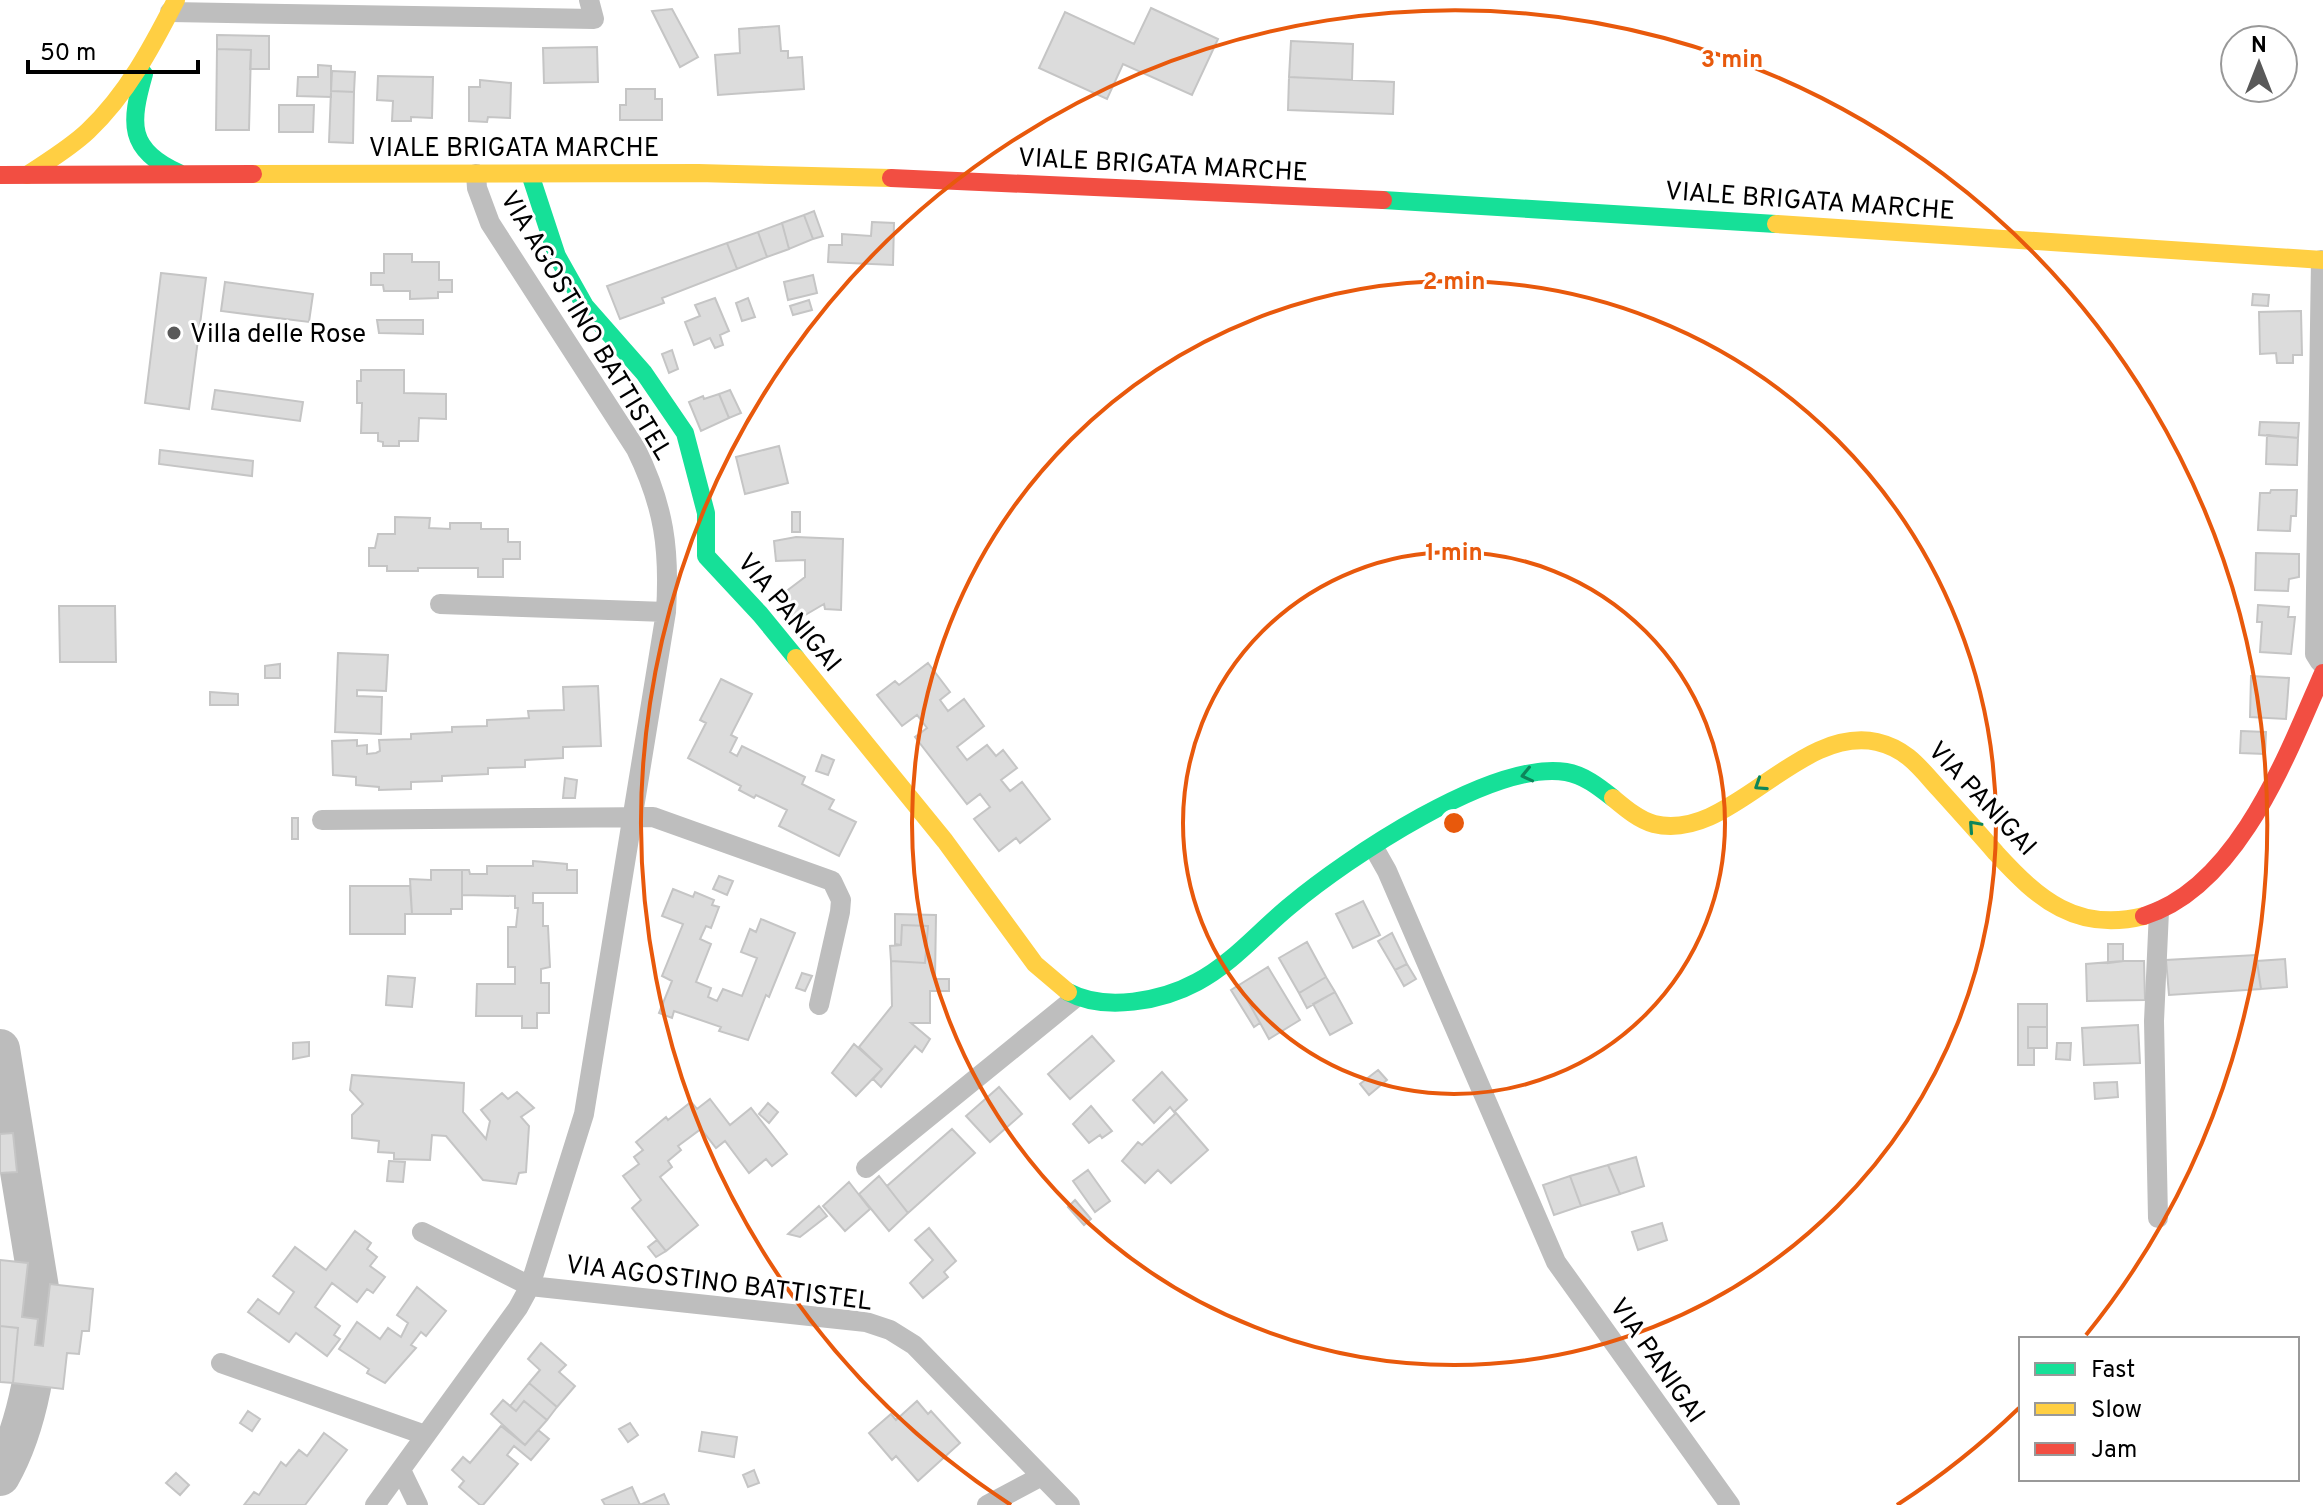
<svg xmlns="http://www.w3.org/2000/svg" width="2323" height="1505" viewBox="0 0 2323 1505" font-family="Overpass,sans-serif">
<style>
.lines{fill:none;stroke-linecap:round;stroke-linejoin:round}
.river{stroke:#bcbcbc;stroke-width:40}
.building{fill:#dcdcdc;stroke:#c5c5c5;stroke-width:2}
.street{stroke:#bebebe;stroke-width:20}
.fast{stroke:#16e098;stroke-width:18}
.slow{stroke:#ffcf43;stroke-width:18}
.jam{stroke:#f24e42;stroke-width:18}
.oneway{stroke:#0d865b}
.ring{fill:none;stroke:#e8590c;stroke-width:4}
.poi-dot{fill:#595959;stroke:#fff;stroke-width:3}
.labels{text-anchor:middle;stroke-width:6;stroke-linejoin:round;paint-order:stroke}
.street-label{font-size:26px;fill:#000;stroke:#fff}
.poi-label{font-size:26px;fill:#000;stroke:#fff;text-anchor:start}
.centre{fill:#e8590c;stroke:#fff;stroke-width:4}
.ring-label{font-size:24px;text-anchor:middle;font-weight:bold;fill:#e8590c;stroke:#fff;stroke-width:6;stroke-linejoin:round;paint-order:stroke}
</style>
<rect width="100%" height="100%" fill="#fff"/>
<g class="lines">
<path class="river" d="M0,1049l40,245c0,59 -11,131 -40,182"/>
</g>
<path class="building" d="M1151,8l67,31 -26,56 -69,-31 -16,35 -68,-31 26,-56 69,32z
M672,9l26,48 -18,10 -28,-56z
M779,26l2,25h7v7l14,-1 2,32 -86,6 -3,-40 25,-2 -1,-24z
M217,35l52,1v33h-19l1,-19 -34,-1z
M1291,41l62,3 -1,36 -63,-3z
M597,47l1,35 -54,1 -1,-35z
M217,49l34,1 -2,80h-33z
M318,65l13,1v31l-34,-1 1,-19h20z
M332,71l23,1 -1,20 -23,-1z
M378,76l55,1 -1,41 -21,-1v4h-19l1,-20 -16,-1z
M1289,77l105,5 -1,32 -105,-4z
M480,80l31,3 -1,35 -22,-1 -1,5 -18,-1v-34h11z
M626,89h29v10h7v21h-42v-15h6z
M331,91l23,1 -1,51 -24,-1z
M279,105h35l-1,27h-34z
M814,211l9,25 -10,3 -9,-24z
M804,215l9,24 -24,10 -7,-26z
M872,222l22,1 -1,42 -65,-3 1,-17h13v-11l29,2z
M782,223l7,26 -22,8 -9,-25z
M758,232l9,25 -30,12 -10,-26z
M727,243l10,26 -75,29 2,5 -44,16 -13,-33z
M384,254h28v8h27v18h13v12h-14v6l-28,1v-8h-26l-1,-6h-12v-12h13z
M161,273l45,5 -17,131 -44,-6z
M813,275l4,18 -29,7 -4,-18z
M225,282l88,12 -4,28 -88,-11z
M2253,294l16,1 -1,11 -16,-1z
M715,298l14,33 -9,4 3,10 -8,3 -5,-10 -16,7 -9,-23 15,-6 -5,-11z
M748,298l7,19 -13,4 -6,-18z
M809,300l3,10 -19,5 -3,-9z
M2301,311l1,44h-9v8h-16l-1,-10 -16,1 -1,-42z
M377,320h46v14l-44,-1z
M672,350l6,19 -9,4 -7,-19z
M361,370h43v23l42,1v25l-27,-1 -1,23h-19v5h-16v-4l-5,-1v-8h-17l1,-30h-5v-22h4z
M215,390l88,12 -3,19 -88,-12z
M730,390l11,23 -12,5 -10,-24z
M719,394l10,24 -28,13 -12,-29 14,-6 1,3z
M2260,422l39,1 -1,15 -39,-3z
M2267,435l31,3 -1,27 -31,-1z
M779,446l9,37 -43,11 -9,-37z
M160,450l93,11 -1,15 -93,-12z
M2271,490h26l-1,26h-5l-1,15 -32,-1 2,-37h10z
M792,512h8v20h-8z
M395,517l35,1 -1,10 21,1v-6h31v6h27v13h12v17h-17v18h-25v-9h-60v3h-31v-5h-18v-18h6l3,-14h17z
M796,537l47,2 -2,71 -16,-1 -1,-5 -29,17 -15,-25 25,-19v-17l-29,1 -2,-20z
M2256,553l43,1v23l-10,2 -1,12 -33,-1z
M2258,605l31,2 -1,10h7l-4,37 -31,-2 2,-30h-5z
M59,606h56l1,56h-56z
M338,653l50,2 -2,36 -29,-1v6l25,1 -1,37 -46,-2z
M928,663l22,29 -10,8 8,11 16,-12 20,27 -27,21 10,13 20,-15 9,11 7,-6 14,18 -16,12 9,11 12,-9 28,37 -30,24 -4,-5 -17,13 -25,-32 16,-12 -10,-13 -13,10 -52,-67 12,-9 -10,-13 -15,11 -25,-31 18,-14 4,4z
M280,664v14h-15v-12z
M2251,676l38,2 -3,41 -36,-2z
M721,679l31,15 -21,41 6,3 -7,14 7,4 5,-10 63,31 -3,7 32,16 -5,9 27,13 -17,34 -60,-30 8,-16 -31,-15 -2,3 -15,-8 2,-4 -53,-28 18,-35 -6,-3z
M598,686l3,60 -38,1v11l-38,2v7l-37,1v6l-46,2v5l-31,1v7l-32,1v-3l-23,-2v-8l-23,-2 -1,-34 25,-1v6l10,-1v9l9,-1 4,-2 -1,-11 32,-1v-5l41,-2v-5l35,-1v-6l42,-2 -1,-7 36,-1 -1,-23z
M210,692l28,2v11h-28z
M2241,731l25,1 -1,22 -25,-1z
M822,755l12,5 -6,15 -12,-4z
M565,778l12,2 -2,18h-12z
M292,818h6v21h-6z
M533,861l34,3v6h10v23h-44v10h10v23h5l2,41 -9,2v14h8v30h-12v15h-15v-12h-46l1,-32h38v-17h-7v-40h8l2,-19h-3v-12l-53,-1v-25h7l1,4h17v-8h46z
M431,870h31v39h-11v5h-39l-2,-35 21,1z
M719,876l14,5 -6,14 -14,-6z
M350,886h60l2,28h-7v20h-55z
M673,889l20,8 2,-5 19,8 -2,5 7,2 -8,21 -5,-2 -6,13 11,5 -15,38 15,6 -3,9 9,4 6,-12 19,7 15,-38 -16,-6 9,-23 6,3 5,-13 34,14 -26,64 -3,-2 -18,45 -29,-9 2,-4 -47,-16 -2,7 -13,-5 13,-32 -10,-5 21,-52 -21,-8z
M1363,901l17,34 -27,13 -17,-34z
M895,914l41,1 -1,64h14v12h-19v32h-19l19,16 -8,13 -7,-6 -34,41 -8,-8 9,-10 -23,-22 33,-41 -1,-45 34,2 3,-37 -26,-1 -1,20 -6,-1z
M902,925l26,1 -3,37 -34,-2 -1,-15 11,-1z
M1392,933l15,31 -12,6 -17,-29z
M1307,942l19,35 -27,16 -20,-35z
M2108,944h15v17l-15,2z
M2256,955l5,34 -92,6 -3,-35z
M2285,959l2,28 -26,2 -4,-28z
M2123,961h21l1,39 -58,1 -1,-37z
M1407,964l9,15 -12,7 -9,-16z
M1268,967l32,53 -31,19 -30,-54z
M802,973l10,3 -7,15 -9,-3z
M388,976l27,2 -3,29 -26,-2z
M1326,977l9,15 -28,16 -8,-15z
M1239,985l21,38 -6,4 -23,-37z
M1335,992l17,31 -22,12 -17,-31z
M2018,1004h29v23h-19v21h6v17h-16z
M2138,1025l2,38 -56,2 -2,-37z
M2028,1027h19v21h-19z
M1092,1036l22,25 -44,38 -22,-25z
M309,1042v14l-16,3v-16z
M2057,1043h14l-1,17 -14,-1z
M854,1044l28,25 -26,27 -24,-23z
M1378,1070l9,10 -18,15 -9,-11z
M1162,1072l25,28 -13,12 -4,-5 -16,16 -21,-23z
M352,1075l112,8 -1,29 23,27 4,-18 -9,-11 21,-17 6,6 9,-7 17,16 -13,9 8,9 -3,46 -7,1 -3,11 -33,-4 -37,-44 -14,-1 -2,25 -36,-1v-6l-16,-1 1,-11 -27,-3v-23l11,-11 -13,-14z
M2117,1082l1,15 -23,2 -1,-16z
M999,1087l23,27 -32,28 -24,-26z
M710,1099l20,26 21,-17 36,46 -15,12 -6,-7 -17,14 -24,-32 -9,7 -15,-19 -23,17 3,4 -13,11 4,6 -12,10 38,48 -32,26 -34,-43 9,-8 -18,-24 16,-12 -5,-7 9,-7 -7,-8 30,-25 2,3 23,-18 6,7z
M768,1103l10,9 -9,11 -10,-9z
M1091,1106l21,25 -10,7 -2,-3 -11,8 -16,-19z
M1176,1113l32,37 -37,33 -13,-13 -13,13 -23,-22 16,-19 4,3z
M952,1129l23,24 -67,60 -21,-27z
M13,1133l4,39 -17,1v-39z
M1636,1157l8,29 -24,8 -12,-29z
M389,1161l16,1 -2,20 -16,-1z
M1608,1165l12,29 -39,12 -11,-30z
M1088,1170l22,31 -15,11 -22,-31z
M879,1176l29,37 -19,18 -30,-37z
M1570,1176l11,30 -27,9 -11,-30z
M849,1182l21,27 -25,22 -22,-25z
M1075,1200l16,19 -7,6 -16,-18z
M819,1206l8,10 -27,21 -12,-3z
M1662,1223l5,17 -29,10 -6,-18z
M929,1228l27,33 -12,11 4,5 -25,21 -13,-15 23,-23 -18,-20z
M355,1231l16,12 -4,6 10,8 -7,9 15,11 -12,16 -6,-4 -10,13 -25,-19 -17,24 25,19 -6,9 6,4 -13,17 -31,-23 -7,9 -41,-30 10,-13 21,15 15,-22 -21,-16 22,-29 31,23z
M657,1240l9,11 -10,6 -8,-10z
M0,1260l28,3 -6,54 16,2 -3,26 8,1 7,-62 43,5 -4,42h-7l-3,23 -12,-1 -4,36 -50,-6 5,-55 -18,-2z
M417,1287l29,24 -20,25 -5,-4 -10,13 5,3 -31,35 -18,-10 2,-4 -30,-20 18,-27 23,17 8,-11 13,9 7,-14 -11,-8z
M0,1326l18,2 -5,55 -13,-1z
M541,1343l25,22 -7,7 16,14 -18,21 -28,-24 11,-13 -12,-11z
M529,1383l28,24 -10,13 -23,-19 -8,10 -6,-5z
M503,1400l13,11 8,-10 23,19 -22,25 -34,-31z
M917,1401l11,13 3,-3 29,32 -42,38 -22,-25 -4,4 -23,-27 22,-19 5,6z
M248,1411l12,8 -8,12 -12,-8z
M630,1423l8,12 -10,7 -9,-13z
M501,1426l24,19 13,-15 11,9 -18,21 -17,-14 -7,9 11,9 -35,41h-3l-21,-18 5,-6 -12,-11 11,-13 7,6z
M702,1432l35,5 -3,20 -35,-6z
M324,1433l23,17 -42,55h-61l10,-13 5,3 22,-33 5,4 13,-16 8,6z
M754,1470l5,13 -11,4 -5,-12z
M176,1473l13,12 -9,10 -14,-12z
M632,1487l8,18 24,-11 5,11h-64l-3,-5z"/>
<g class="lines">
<path class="street" d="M170,12l424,7 -5,-19
M440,604l226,8
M2320,662l-5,-8 6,-394
M322,820l331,-3 179,64 9,19 -1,12 -21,93
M1374,848l13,23 169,391 174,243
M866,1168l209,-170
M2158,1218l-4,-197 5,-110
M422,1232l108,54 336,36 24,8 24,15 156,160
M221,1363l204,72
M401,1470l17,35
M375,1505l143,-197 12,-22 54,-172 82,-502c4,-63 -2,-106 -30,-163l-146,-226 -13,-35 -1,-14
M987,1505l53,-28"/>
<path class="fast" d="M144,74c-14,49 -17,76 35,99
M530,174l27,82 28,50 59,67 41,60 21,80v43l54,58 36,44
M1383,200l393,24
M1068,992c37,20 94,9 129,-10 36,-19 63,-52 94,-77 55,-46 201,-145 275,-133 18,3 33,15 47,26"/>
<path class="slow" d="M253,174l445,-1 193,5
M27,175c21,-14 43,-27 61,-44 39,-37 64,-84 88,-131
M1776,224l547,36
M796,658l149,183 90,123 33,28
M1613,798c12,10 26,22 41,26 76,19 143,-99 223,-82 30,7 43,26 62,47 19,21 38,42 57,64 42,46 81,80 148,63"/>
<path class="jam" d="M0,175l253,-1
M891,178l492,22
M2144,916c94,-29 143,-161 179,-243"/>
</g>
<defs><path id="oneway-chevron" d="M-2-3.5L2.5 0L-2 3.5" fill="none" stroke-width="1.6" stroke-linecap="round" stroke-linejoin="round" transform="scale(2)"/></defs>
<g class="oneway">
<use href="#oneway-chevron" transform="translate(1527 775) rotate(167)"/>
<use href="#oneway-chevron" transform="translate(1760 785) rotate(147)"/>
<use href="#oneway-chevron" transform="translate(1974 826) rotate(-132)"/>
</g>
<g class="ring">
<circle cx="1454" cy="823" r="271"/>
<circle cx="1454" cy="823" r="542"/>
<path d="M2019 1408A813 813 0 0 1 1897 1505M1011 1505A813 813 0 1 1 2086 1335"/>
</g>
<circle class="poi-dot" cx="174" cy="333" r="8"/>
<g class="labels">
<g class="street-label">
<text x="514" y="156">VIALE BRIGATA MARCHE</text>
<text transform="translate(1163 164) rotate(3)" y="9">VIALE BRIGATA MARCHE</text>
<text transform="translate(1810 200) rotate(4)" y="9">VIALE BRIGATA MARCHE</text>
<text transform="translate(587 325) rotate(59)" y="9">VIA AGOSTINO BATTISTEL</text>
<text transform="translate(790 612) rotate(50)" y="9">VIA PANIGAI</text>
<text transform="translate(1983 798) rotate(47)" y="9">VIA PANIGAI</text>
<text transform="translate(719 1282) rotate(7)" y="9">VIA AGOSTINO BATTISTEL</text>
<text transform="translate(1658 1360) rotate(55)" y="9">VIA PANIGAI</text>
</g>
<g class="poi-label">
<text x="190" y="342">Villa delle Rose</text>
</g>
</g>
<circle cx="1454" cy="823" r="12" class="centre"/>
<g class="ring-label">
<text x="1732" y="67">3 min</text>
<text x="1454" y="289">2 min</text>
<text x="1454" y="560">1 min</text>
</g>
<rect x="2019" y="1337" width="280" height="144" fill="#ffffff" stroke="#999999" stroke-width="2"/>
<rect x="2035" y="1363" width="40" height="12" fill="#16e098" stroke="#999999" stroke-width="2"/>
<text x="2091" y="1377" font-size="24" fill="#000000">Fast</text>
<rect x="2035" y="1403" width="40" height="12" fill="#ffcf43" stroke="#999999" stroke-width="2"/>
<text x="2091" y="1417" font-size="24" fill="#000000">Slow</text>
<rect x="2035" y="1443" width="40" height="12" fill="#f24e42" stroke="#999999" stroke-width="2"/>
<text x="2091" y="1457" font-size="24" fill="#000000">Jam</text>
<g transform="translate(2259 64)"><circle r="38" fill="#ffffff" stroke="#999999" stroke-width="2"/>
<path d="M0-6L14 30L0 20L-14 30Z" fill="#595959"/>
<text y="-12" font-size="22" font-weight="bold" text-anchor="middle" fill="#000000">N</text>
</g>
<path d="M28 60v12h170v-12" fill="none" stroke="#000000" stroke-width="4"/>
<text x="40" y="60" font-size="24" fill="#000000" stroke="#ffffff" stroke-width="6" paint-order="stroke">50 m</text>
</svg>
